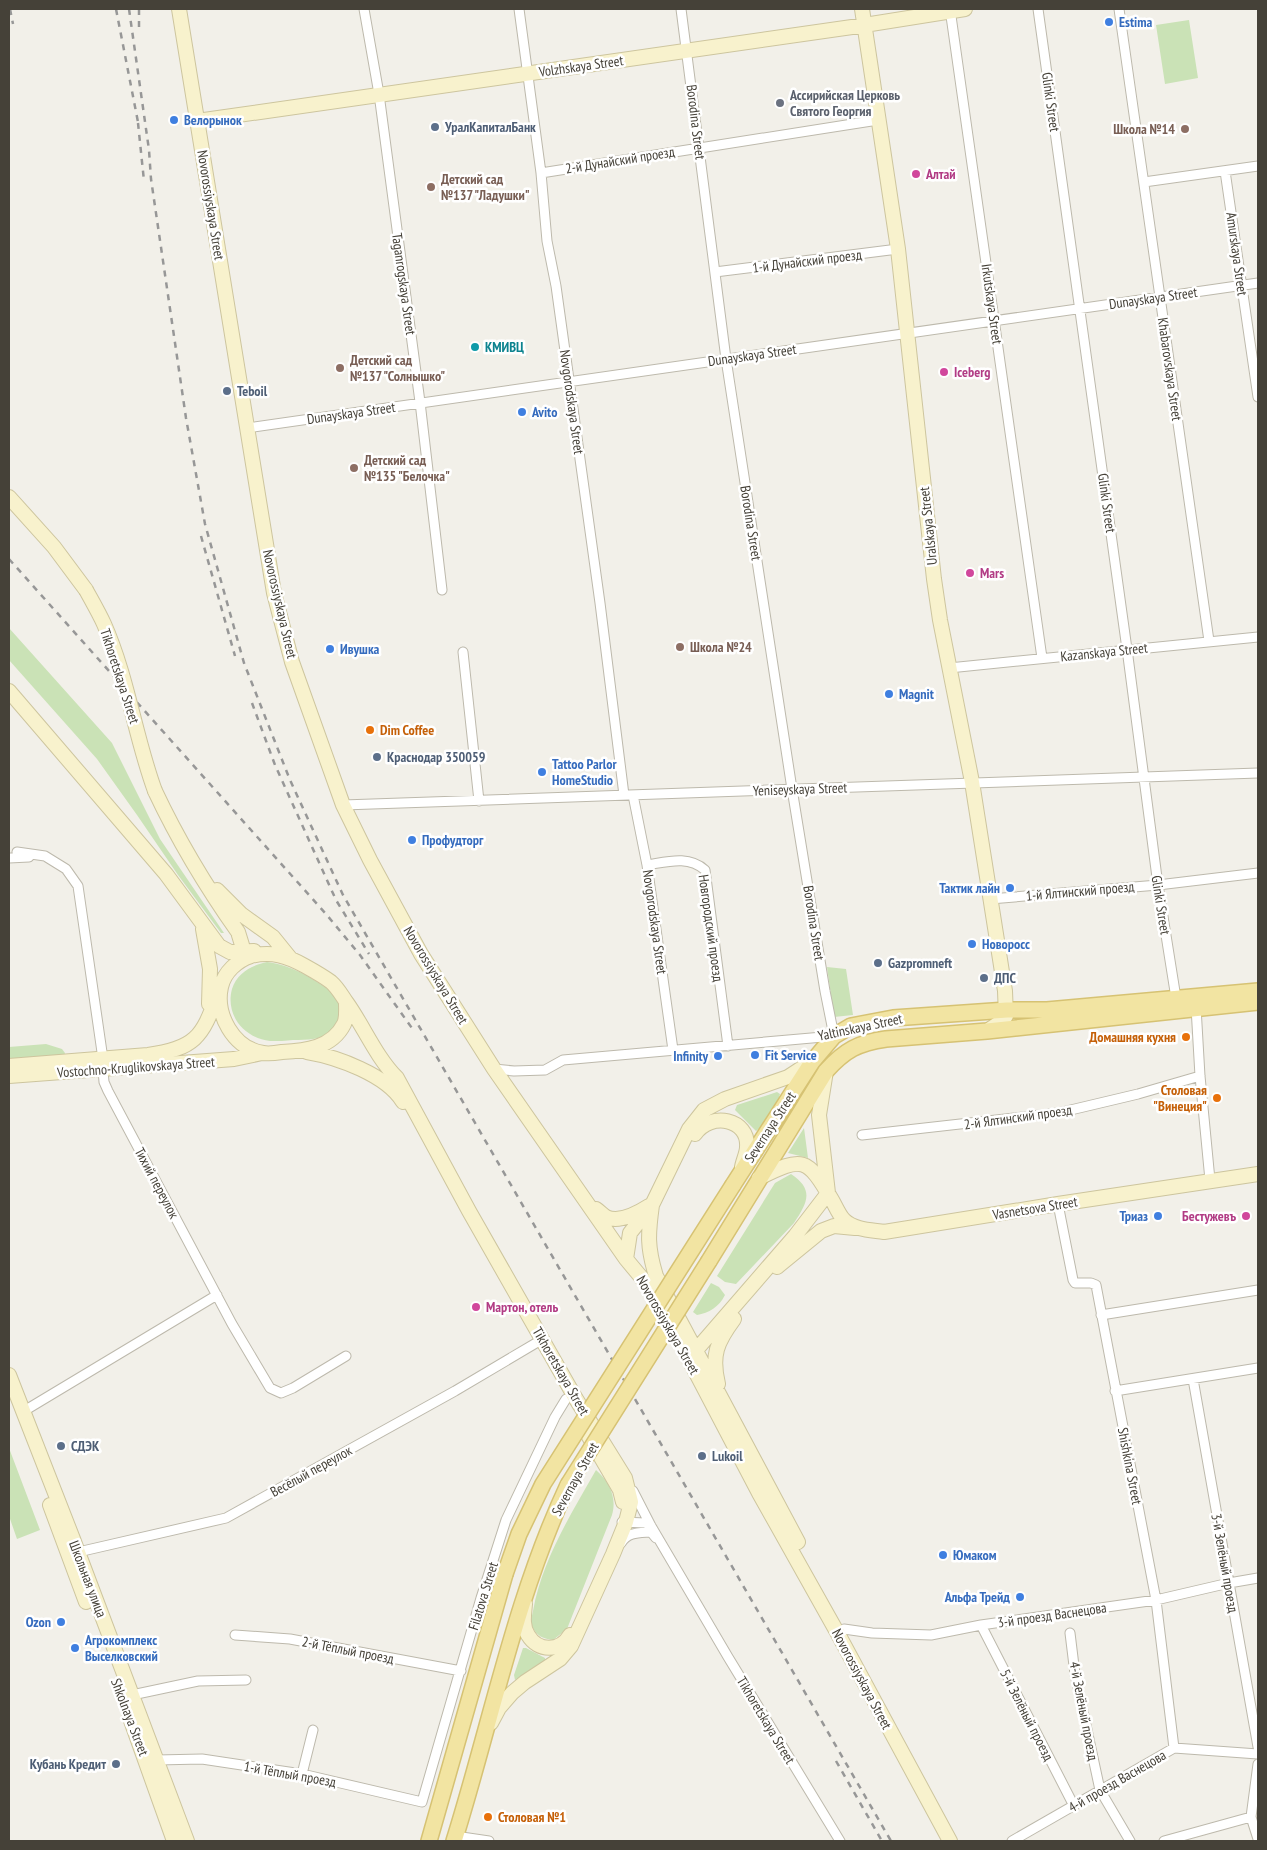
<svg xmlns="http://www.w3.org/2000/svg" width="1267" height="1850" viewBox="0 0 1267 1850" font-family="'PT Sans Narrow',sans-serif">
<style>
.green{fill:#cae2b6}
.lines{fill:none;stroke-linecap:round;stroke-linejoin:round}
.street-casing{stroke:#bdb9ac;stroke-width:11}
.secondary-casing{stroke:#cdc59e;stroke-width:16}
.primary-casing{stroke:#d6c273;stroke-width:18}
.street{stroke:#fff;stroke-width:9}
.secondary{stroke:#f8f2cd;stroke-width:14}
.primary{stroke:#f2e4a2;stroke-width:15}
.rail{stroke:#979797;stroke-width:2.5;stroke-dasharray:6 6;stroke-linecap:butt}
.secondary-bridge-casing{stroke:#cdc59e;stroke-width:16;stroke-linecap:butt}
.primary-bridge-casing{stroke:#d6c273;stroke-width:18;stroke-linecap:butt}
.secondary-bridge{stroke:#f8f2cd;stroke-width:14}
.primary-bridge{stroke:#f2e4a2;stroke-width:15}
.shop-dot{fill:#3f7fe0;stroke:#fff;stroke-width:2}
.worship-dot{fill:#6b7280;stroke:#fff;stroke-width:2}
.service-dot{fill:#5c6f8a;stroke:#fff;stroke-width:2}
.education-dot{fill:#8d6e63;stroke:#fff;stroke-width:2}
.hotel-dot{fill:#d1479c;stroke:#fff;stroke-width:2}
.culture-dot{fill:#0f9aa8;stroke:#fff;stroke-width:2}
.food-dot{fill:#e8710a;stroke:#fff;stroke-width:2}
.labels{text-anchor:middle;stroke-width:5;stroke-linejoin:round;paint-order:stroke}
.shop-label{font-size:14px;font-weight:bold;fill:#366cbe;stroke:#fff;text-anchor:start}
.street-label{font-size:14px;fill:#454138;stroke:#fff}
.worship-label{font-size:14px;font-weight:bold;fill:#5b616d;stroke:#fff;text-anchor:start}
.service-label{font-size:14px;font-weight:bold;fill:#4e5e75;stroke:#fff;text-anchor:start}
.education-label{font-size:14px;font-weight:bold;fill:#785e54;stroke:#fff;text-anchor:start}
.hotel-label{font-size:14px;font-weight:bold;fill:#b23c85;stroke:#fff;text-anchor:start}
.culture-label{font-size:14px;font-weight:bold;fill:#0d838f;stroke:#fff;text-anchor:start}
.food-label{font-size:14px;font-weight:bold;fill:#c56008;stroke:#fff;text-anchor:start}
</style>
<rect width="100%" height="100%" fill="#f2f0e9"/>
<path class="green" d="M1189,20l9,58 -33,6 -9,-59z
M9,628l103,115 48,96 64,94h-3l-43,-58 -41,-60 -40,-56 -88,-99z
M267,962c26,3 51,19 71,35 3,11 5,24 -4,33 -11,10 -27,10 -41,10 -7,1 -15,1 -23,1 -26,-3 -45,-26 -38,-52 5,-16 20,-24 35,-27z
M827,967l19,2 7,46 -19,2z
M46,1044l16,5 3,4 -1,3 -55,4v-13z
M777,1092l3,2 -1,4 -19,30 -4,3 -21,-21 2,-5z
M804,1128l4,30 -20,-5z
M791,1174c24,16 16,29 3,49l-58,61 -11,-2 -8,-6 58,-93z
M711,1283l8,4 6,8c-6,12 -16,18 -28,20l-4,-3z
M9,1448l31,82 -23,9 -8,-23z
M596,1470c14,12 21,28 16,45l-45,114 -14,11c-9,-1 -17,-4 -21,-14 -2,-4 0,-10 1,-15 9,-51 38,-97 63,-141z
M523,1648h3l19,10v3l-30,19 -1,-5z"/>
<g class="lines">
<g class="street-casing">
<path id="street" d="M364,9l15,85 41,308 22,188
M519,9l22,164 6,68 9,45 44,317 24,192
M950,9l92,649
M1038,9l89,640 31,236 18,113
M1119,9l90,632
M1225,171l33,226
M541,173l337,-53
M1144,182l114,-16
M715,272l183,-23
M247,428l1011,-145
M463,652l16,149
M949,668l309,-31
M633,795l14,70 26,185
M343,805l915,-32
M17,852l28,4 21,13 12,17 25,173
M9,858l20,-1
M647,865c20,-3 41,-10 58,5l23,176
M990,899l168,-14 100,-12
M1196,1007l4,69 10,104
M494,1069l20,2 31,-1 18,-10 271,-24 -9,-45 -33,-202 -66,-430 -45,-350
M103,1070l1,12 4,9 124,233 38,64 11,5 12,-5 53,-32
M862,1135l196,-22 80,-19 62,-18
M1058,1204l15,76 2,3h16l5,2 60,315 18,148
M1101,1315l157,-25
M1193,1379l65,368
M1115,1391l143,-23
M24,1411l193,-116
M633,1491l18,35 77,131 112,184
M622,1522l23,1 6,3
M621,1543c7,-11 17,-10 30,-11l5,6
M74,1553l152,-35 229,-127 81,-48
M981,1625l93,181
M837,1632l7,-3 28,4 59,2 50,-10 175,-25 73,-17 29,-5
M1070,1633l5,41 25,116 30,51
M235,1635l55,4 171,32
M132,1695l66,-14 48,-1
M157,1760l45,-1 100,15 120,28 59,-204 25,-78 49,-103 11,-18
M1258,1764l-7,53 7,22
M302,1774l11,-44
M455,1836l34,5
M1012,1841l162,-93 84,6
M1164,1841l87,-24"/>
</g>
<g class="secondary-casing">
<path id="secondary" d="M179,9l95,584 18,69 51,143 27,55 51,94 73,115 132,190 15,18 21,31 97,185 78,139 113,209
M862,9l36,240 36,330 6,41 32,162 33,209 1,25 -4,5 -15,10
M197,121l655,-94 113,-18
M9,497l45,50 32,43
M9,691l157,183 53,72 11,6 24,-1
M155,791c23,49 52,97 83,141l4,13 -4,14
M217,890l24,24 32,23 17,21
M203,929l7,40 -1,35
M346,1002c0,8 1,16 -2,22 -12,24 -39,27 -62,28 -6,1 -13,2 -19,1 -30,-5 -48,-39 -42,-66 3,-15 17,-27 30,-31 21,-5 36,0 54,10 9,5 18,10 26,16 7,6 11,14 16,21 17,24 29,54 50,75l72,133 107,188 49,79 6,24 -5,20 -13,32 -42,92 -11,13 -35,23 -13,11 -13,15 -8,15
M307,1052c30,5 80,23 96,50
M9,1066l139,-11c46,-6 55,-18 69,-60
M9,1076l225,-17 28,-6
M695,1134c16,-23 54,-15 52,13 0,6 -4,14 -5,20
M759,1178c44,-22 48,-21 73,22 3,5 7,15 12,20 10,10 27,10 40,12l174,-28 200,-30
M652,1205c-4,29 -5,42 4,71l142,266
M596,1209c3,2 7,6 10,8 13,6 32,-4 43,-11
M626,1259l4,-26 22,-28 37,-76 15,-19 21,-11 63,-22 23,-15
M777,1267l44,-36 13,-5 21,2
M691,1356l104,-120 33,-43 -9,-78 7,-44
M9,1375l64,164 114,302
M718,1384c-7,-29 -1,-42 16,-65
M588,1435l32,55 3,12
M50,1505l36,97
M525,1604c-1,11 -3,22 3,31 10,17 32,17 42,0
M129,1715l45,126"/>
</g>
<g class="primary-casing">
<path id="primary" d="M733,1185l79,-123 22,-26 17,-10 42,-8 114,-8h40l211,-19
M709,1261l117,-190c19,-21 32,-28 60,-32l101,-8 271,-29
M429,1841l76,-267
M454,1841c37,-118 61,-243 114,-356"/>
</g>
<use href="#street" class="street"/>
<use href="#secondary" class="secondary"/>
<use href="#primary" class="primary"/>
<path class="rail" d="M10,9l3,15
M116,9l22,113
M129,9l20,141 2,29 35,239 19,106 39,139 46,117 53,115 548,946
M139,9v20
M138,123l6,58
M201,536l34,120
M9,559l317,355 34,41 54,76
M252,703l23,62 61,135 33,54
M836,1761l46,80"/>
<g class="secondary-bridge-casing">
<path id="secondary-bridge" d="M86,590c6,11 13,23 18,34 24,54 31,113 51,167"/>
</g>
<g class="primary-bridge-casing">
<path id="primary-bridge" d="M568,1485l141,-224
M505,1574l14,-40 24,-50 190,-299"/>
</g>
<use href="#secondary-bridge" class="secondary-bridge"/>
<use href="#primary-bridge" class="primary-bridge"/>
</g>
<g class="shop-dot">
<circle cx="1109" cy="22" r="5"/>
<circle cx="174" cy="120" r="5"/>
<circle cx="522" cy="412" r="5"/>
<circle cx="330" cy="649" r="5"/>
<circle cx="889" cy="694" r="5"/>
<circle cx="542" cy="772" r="5"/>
<circle cx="412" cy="840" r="5"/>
<circle cx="1010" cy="888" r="5"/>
<circle cx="972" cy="944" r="5"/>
<circle cx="755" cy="1055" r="5"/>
<circle cx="718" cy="1056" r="5"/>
<circle cx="1158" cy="1216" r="5"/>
<circle cx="943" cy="1555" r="5"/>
<circle cx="1020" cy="1597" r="5"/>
<circle cx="61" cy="1622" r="5"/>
<circle cx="75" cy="1648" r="5"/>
</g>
<circle class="worship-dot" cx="780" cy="103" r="5"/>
<g class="service-dot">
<circle cx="435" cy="127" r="5"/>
<circle cx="227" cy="391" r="5"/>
<circle cx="377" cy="757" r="5"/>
<circle cx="878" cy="963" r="5"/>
<circle cx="984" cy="978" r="5"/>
<circle cx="61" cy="1446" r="5"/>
<circle cx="702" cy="1456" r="5"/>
<circle cx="116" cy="1764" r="5"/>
</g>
<g class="education-dot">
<circle cx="1185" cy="129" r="5"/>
<circle cx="431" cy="187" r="5"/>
<circle cx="340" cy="368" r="5"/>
<circle cx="354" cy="468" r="5"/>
<circle cx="680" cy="647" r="5"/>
</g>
<g class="hotel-dot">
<circle cx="916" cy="174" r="5"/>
<circle cx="944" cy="372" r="5"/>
<circle cx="970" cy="573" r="5"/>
<circle cx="1246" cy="1216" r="5"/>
<circle cx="476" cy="1307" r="5"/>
</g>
<circle class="culture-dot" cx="475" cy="347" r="5"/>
<g class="food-dot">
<circle cx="370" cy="730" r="5"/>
<circle cx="1186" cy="1037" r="5"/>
<circle cx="1217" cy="1098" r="5"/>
<circle cx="488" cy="1817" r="5"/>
</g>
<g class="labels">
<g class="shop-label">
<text x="1119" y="27">Estima</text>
<text x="184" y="125">Велорынок</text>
<text x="532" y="417">Avito</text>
<text x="340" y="654">Ивушка</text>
<text x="899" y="699">Magnit</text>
<text x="552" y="769">Tattoo Parlor<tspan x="552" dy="16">HomeStudio</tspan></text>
<text x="422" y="845">Профудторг</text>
<text x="1000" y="893" text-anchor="end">Тактик лайн</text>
<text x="982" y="949">Новоросс</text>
<text x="765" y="1060">Fit Service</text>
<text x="708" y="1061" text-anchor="end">Infinity</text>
<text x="1148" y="1221" text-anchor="end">Триаз</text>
<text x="953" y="1560">Юмаком</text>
<text x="1010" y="1602" text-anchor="end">Альфа Трейд</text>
<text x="51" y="1627" text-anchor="end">Ozon</text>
<text x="85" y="1645">Агрокомплекс<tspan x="85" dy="16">Выселковский</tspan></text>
</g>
<g class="street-label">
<text transform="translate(581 66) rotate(-8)" y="5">Volzhskaya Street</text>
<text transform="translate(1051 102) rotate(82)" y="5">Glinki Street</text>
<text transform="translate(696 122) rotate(83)" y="5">Borodina Street</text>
<text transform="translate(620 160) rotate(-9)" y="5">2-й Дунайский проезд</text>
<text transform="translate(211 205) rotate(81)" y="5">Novorossiyskaya Street</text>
<text transform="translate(1237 254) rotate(82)" y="5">Amurskaya Street</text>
<text transform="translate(807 261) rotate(-7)" y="5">1-й Дунайский проезд</text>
<text transform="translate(404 284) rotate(82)" y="5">Taganrogskaya Street</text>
<text transform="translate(1153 298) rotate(-8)" y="5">Dunayskaya Street</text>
<text transform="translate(992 304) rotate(82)" y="5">Irkutskaya Street</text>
<text transform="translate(752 355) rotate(-8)" y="5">Dunayskaya Street</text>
<text transform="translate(1170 369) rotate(82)" y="5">Khabarovskaya Street</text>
<text transform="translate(572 402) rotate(82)" y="5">Novgorodskaya Street</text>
<text transform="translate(351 413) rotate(-8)" y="5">Dunayskaya Street</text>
<text transform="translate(1107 503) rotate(82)" y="5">Glinki Street</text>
<text transform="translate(751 523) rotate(81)" y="5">Borodina Street</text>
<text transform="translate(928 526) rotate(-96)" y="5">Uralskaya Street</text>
<text transform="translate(280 604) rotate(77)" y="5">Novorossiyskaya Street</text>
<text transform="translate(1104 652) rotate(-6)" y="5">Kazanskaya Street</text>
<text transform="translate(120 676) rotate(72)" y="5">Tikhoretskaya Street</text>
<text transform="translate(800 789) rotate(-2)" y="5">Yeniseyskaya Street</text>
<text transform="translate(1080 891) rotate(-5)" y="5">1-й Ялтинский проезд</text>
<text transform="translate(1161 905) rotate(81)" y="5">Glinki Street</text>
<text transform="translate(655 922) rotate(82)" y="5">Novgorodskaya Street</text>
<text transform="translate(814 923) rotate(81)" y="5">Borodina Street</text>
<text transform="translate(711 928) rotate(82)" y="5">Новгородский проезд</text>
<text transform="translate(436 975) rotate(59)" y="5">Novorossiyskaya Street</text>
<text transform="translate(860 1027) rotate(-12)" y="5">Yaltinskaya Street</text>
<text transform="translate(136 1067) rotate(-4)" y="5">Vostochno-Kruglikovskaya Street</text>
<text transform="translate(1018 1117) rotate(-8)" y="5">2-й Ялтинский проезд</text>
<text transform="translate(770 1127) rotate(-57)" y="5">Severnaya Street</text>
<text transform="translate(157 1183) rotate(62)" y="5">Тихий переулок</text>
<text transform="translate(1035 1208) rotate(-9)" y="5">Vasnetsova Street</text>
<text transform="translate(668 1325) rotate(60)" y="5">Novorossiyskaya Street</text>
<text transform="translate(561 1371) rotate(60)" y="5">Tikhoretskaya Street</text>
<text transform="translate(1130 1466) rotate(79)" y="5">Shishkina Street</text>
<text transform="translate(311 1471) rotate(-29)" y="5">Весёлый переулок</text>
<text transform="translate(575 1479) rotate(-61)" y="5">Severnaya Street</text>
<text transform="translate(1225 1563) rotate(80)" y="5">3-й Зелёный проезд</text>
<text transform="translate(88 1579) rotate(69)" y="5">Школьная улица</text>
<text transform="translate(483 1596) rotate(-73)" y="5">Filatova Street</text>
<text transform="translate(1052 1615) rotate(-8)" y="5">3-й проезд Васнецова</text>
<text transform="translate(348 1650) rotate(11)" y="5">2-й Тёплый проезд</text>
<text transform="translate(862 1679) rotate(62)" y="5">Novorossiyskaya Street</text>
<text transform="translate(1084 1711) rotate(79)" y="5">4-й Зелёный проезд</text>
<text transform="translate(1027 1715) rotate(63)" y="5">5-й Зелёный проезд</text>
<text transform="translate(130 1717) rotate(69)" y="5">Shkolnaya Street</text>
<text transform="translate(766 1720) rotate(59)" y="5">Tikhoretskaya Street</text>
<text transform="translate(290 1774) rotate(10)" y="5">1-й Тёплый проезд</text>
<text transform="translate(1117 1781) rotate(-30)" y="5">4-й проезд Васнецова</text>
</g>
<g class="worship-label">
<text x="790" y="100">Ассирийская Церковь<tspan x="790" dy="16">Святого Георгия</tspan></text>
</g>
<g class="service-label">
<text x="445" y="132">УралКапиталБанк</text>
<text x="237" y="396">Teboil</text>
<text x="387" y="762">Краснодар 350059</text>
<text x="888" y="968">Gazpromneft</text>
<text x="994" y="983">ДПС</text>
<text x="71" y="1451">СДЭК</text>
<text x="712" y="1461">Lukoil</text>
<text x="106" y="1769" text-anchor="end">Кубань Кредит</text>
</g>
<g class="education-label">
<text x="1175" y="134" text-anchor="end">Школа №14</text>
<text x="441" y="184">Детский сад<tspan x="441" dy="16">№137 "Ладушки"</tspan></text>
<text x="350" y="365">Детский сад<tspan x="350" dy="16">№137 "Солнышко"</tspan></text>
<text x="364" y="465">Детский сад<tspan x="364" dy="16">№135 "Белочка"</tspan></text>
<text x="690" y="652">Школа №24</text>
</g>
<g class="hotel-label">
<text x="926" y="179">Алтай</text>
<text x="954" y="377">Iceberg</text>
<text x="980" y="578">Mars</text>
<text x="1236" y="1221" text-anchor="end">Бестужевъ</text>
<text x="486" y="1312">Мартон, отель</text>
</g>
<g class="culture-label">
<text x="485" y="352">КМИВЦ</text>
</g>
<g class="food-label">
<text x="380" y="735">Dim Coffee</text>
<text x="1176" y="1042" text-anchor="end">Домашняя кухня</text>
<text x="1207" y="1095" text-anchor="end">Столовая<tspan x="1207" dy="16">"Винеция"</tspan></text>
<text x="498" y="1822">Столовая №1</text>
</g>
</g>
<rect width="1267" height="1850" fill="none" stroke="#454138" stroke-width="20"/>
</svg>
